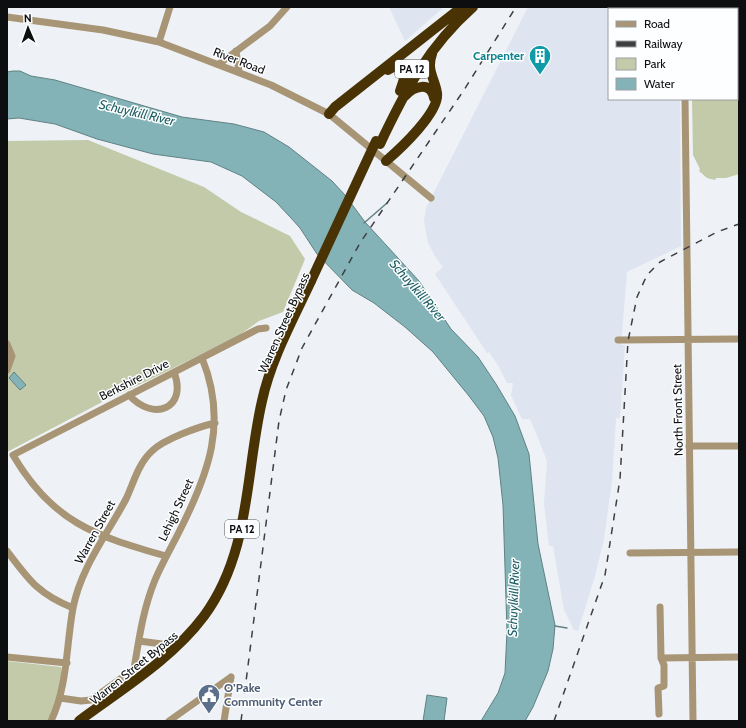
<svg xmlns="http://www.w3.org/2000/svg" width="746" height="728" viewBox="0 0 746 728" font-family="Cabin,sans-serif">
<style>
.built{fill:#dee5f0}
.green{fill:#c2caa9}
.water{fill:#83b3b6;stroke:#608284}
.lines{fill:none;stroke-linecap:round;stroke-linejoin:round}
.stream{stroke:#608284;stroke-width:1.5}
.minor{stroke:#a89575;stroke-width:7}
.highway{stroke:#493305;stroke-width:10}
.rail{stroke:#3e3f41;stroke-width:1.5;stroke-dasharray:7 7;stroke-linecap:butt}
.highway-bridge{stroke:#493305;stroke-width:10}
.labels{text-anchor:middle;stroke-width:3;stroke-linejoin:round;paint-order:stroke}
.shield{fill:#fdfeff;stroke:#555657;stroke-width:1}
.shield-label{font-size:11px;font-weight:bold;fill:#0d0e0f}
.culture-label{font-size:12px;font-weight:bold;fill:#0d838f;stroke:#fdfeff;text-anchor:end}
.street-label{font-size:12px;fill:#0d0e0f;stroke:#fdfeff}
.service-label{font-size:12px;font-weight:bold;fill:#4e5e75;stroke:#fdfeff;text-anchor:start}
.water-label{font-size:13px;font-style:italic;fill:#1f6064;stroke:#fdfeff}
</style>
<rect width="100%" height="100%" fill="#eef1f5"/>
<path class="built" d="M389,7h55l-39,34z
M528,7l156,1 -1,1h-74v90h71l1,147 -54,26 -6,73h4l-5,73h-4l-4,63 -8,58 -9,37 -17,55 -4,-1 -10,-20 -11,-64h-4l-5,-43 3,-42 -9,-23 -8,-19h-8l-4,-8 -7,-16 2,-12h-6l-8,-16 -10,-15 -2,1 -52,-79 8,-7 -7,-9 -8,-15 -4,-22 2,-13z"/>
<path class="green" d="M737,56h2v118l-13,4h-10l-1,2 -8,-2 -8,-7 1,-2 -7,-14 -1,-56h45z
M88,140l116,47 37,25 49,24 15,23 -22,53 -24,9 -21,15 -89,44 -41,19 -101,53v-311z
M7,661l54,6c2,12 -7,43 -14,54h-40z"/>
<path class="water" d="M13,71h7l11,5 24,4 127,37 52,7 30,8 25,15 43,34 13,14 20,27 54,59 32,48 27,28 18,27 19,32 14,38 9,90 17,81 -2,24 -5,22 -15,36 -8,14h-44l17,-28 7,-20 2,-42 -4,-126 -5,-47 -5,-21 -9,-21 -15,-20 -36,-44 -28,-25 -31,-24 -22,-13 -35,-36 -17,-26 -9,-10 -15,-16 -34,-26 -31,-14 -58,-8 -56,-15 -42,-15 -36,-6 -12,1v-47z
M14,372l12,13 -6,5 -11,-12z
M427,695l20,3 -3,23h-21z"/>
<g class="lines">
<path class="stream" d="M364,223l23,-20
M555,626l12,2"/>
<path class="minor" d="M737,11h2
M7,17l96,13 56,12 112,43 58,29 102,84
M159,42l11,-35
M236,51l3,21
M219,64l51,-38 17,-19
M685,99l8,622
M618,340l121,-1
M7,344l5,12 -5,14
M129,395c24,27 59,14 45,-23
M689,446h50
M7,551c22,29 31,43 66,57
M630,553l109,-1
M166,556c-71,-20 -114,-34 -153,-101l245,-126 8,-1
M139,641l23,3
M7,657l60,6
M661,658l78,-1
M60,698l21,3 10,-1 43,-31c5,-30 9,-60 21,-89 7,-17 16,-32 24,-48 30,-59 49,-110 23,-174
M659,714l-1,-26 6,-2v-21l-3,-7 -1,-51
M51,721c17,-36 15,-75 22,-113 8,-41 34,-73 53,-109 8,-17 12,-35 26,-48 12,-12 46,-24 63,-28
M169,721l62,-44
M224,721l7,-44"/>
<path class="highway" d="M388,70l9,-5 7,3 1,8 -5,15
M405,96c9,-10 26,-15 29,2
M329,114l6,-7 127,-100
M380,144c25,-53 48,-97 93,-137
M386,161c14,-12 54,-49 51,-68 -2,-14 -11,-23 -5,-39
M79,721c43,-32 93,-62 125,-105 47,-64 41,-142 58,-215 9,-42 31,-81 49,-120"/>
<path class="rail" d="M241,721l38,-300 7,-31 16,-42 58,-105 104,-153 52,-83
M554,721l51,-146 15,-96 8,-138 9,-44 10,-22 13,-13 57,-30 22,-8"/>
<path class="highway-bridge" d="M311,281l65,-140"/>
</g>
<defs>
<g id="building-pin" transform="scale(1.15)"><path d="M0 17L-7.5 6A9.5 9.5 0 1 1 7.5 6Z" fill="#0f9aa8" stroke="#fdfeff"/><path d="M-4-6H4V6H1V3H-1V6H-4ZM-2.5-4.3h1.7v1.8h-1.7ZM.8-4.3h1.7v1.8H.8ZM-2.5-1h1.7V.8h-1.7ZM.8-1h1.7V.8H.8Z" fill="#fff"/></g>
<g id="civic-pin" transform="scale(1.15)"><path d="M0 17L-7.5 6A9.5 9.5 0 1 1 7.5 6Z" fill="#5c6f8a" stroke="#fdfeff"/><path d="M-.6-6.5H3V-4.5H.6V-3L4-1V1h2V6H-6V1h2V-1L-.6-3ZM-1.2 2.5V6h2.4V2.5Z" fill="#fff"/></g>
</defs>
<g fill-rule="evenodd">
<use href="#building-pin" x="540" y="56"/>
<use href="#civic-pin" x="209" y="695"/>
</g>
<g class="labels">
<g class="shield">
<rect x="395" y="60" width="34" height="18" rx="3"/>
<rect x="225" y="520" width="34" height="18" rx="3"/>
</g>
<g class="shield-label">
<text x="412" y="73">PA 12</text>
<text x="242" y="533">PA 12</text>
</g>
<g class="culture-label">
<text x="524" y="60">Carpenter</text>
</g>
<g class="street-label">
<text transform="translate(239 61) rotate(21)" y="4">River Road</text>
<text transform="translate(284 323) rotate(-66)" y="4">Warren Street Bypass</text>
<text transform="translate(134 380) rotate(-27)" y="4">Berkshire Drive</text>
<text transform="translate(678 410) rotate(-91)" y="4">North Front Street</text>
<text transform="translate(176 510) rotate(-65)" y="4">Lehigh Street</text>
<text transform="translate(95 532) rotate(-61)" y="4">Warren Street</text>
<text transform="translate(134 668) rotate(-39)" y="4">Warren Street Bypass</text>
</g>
<g class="service-label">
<text x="224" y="692">O’Pake<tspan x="224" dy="14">Community Center</tspan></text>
</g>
<g class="water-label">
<text transform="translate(137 112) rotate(13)" y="5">Schuylkill River</text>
<text transform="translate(418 290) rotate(49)" y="5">Schuylkill River</text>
<text transform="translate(513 598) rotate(-88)" y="5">Schuylkill River</text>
</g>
</g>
<rect width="746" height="728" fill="none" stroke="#0d0e0f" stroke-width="16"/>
<rect x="608" y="8" width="130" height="92" fill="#fdfeff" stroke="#9d9e9f"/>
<rect x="616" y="21" width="20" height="6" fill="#a89575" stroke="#9d9e9f"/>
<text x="644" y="28" font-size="12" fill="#0d0e0f">Road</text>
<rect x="616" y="41" width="20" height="6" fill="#3e3f41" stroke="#9d9e9f"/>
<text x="644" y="48" font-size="12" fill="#0d0e0f">Railway</text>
<rect x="616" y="58" width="20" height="12" fill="#c2caa9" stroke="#9d9e9f"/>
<text x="644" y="68" font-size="12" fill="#0d0e0f">Park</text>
<rect x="616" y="78" width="20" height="12" fill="#83b3b6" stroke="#9d9e9f"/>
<text x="644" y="88" font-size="12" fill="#0d0e0f">Water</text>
<g transform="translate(28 28) rotate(358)" stroke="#fdfeff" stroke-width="3" paint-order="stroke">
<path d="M0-3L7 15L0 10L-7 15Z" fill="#0d0e0f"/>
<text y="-6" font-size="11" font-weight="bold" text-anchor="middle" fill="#0d0e0f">N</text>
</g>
</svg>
